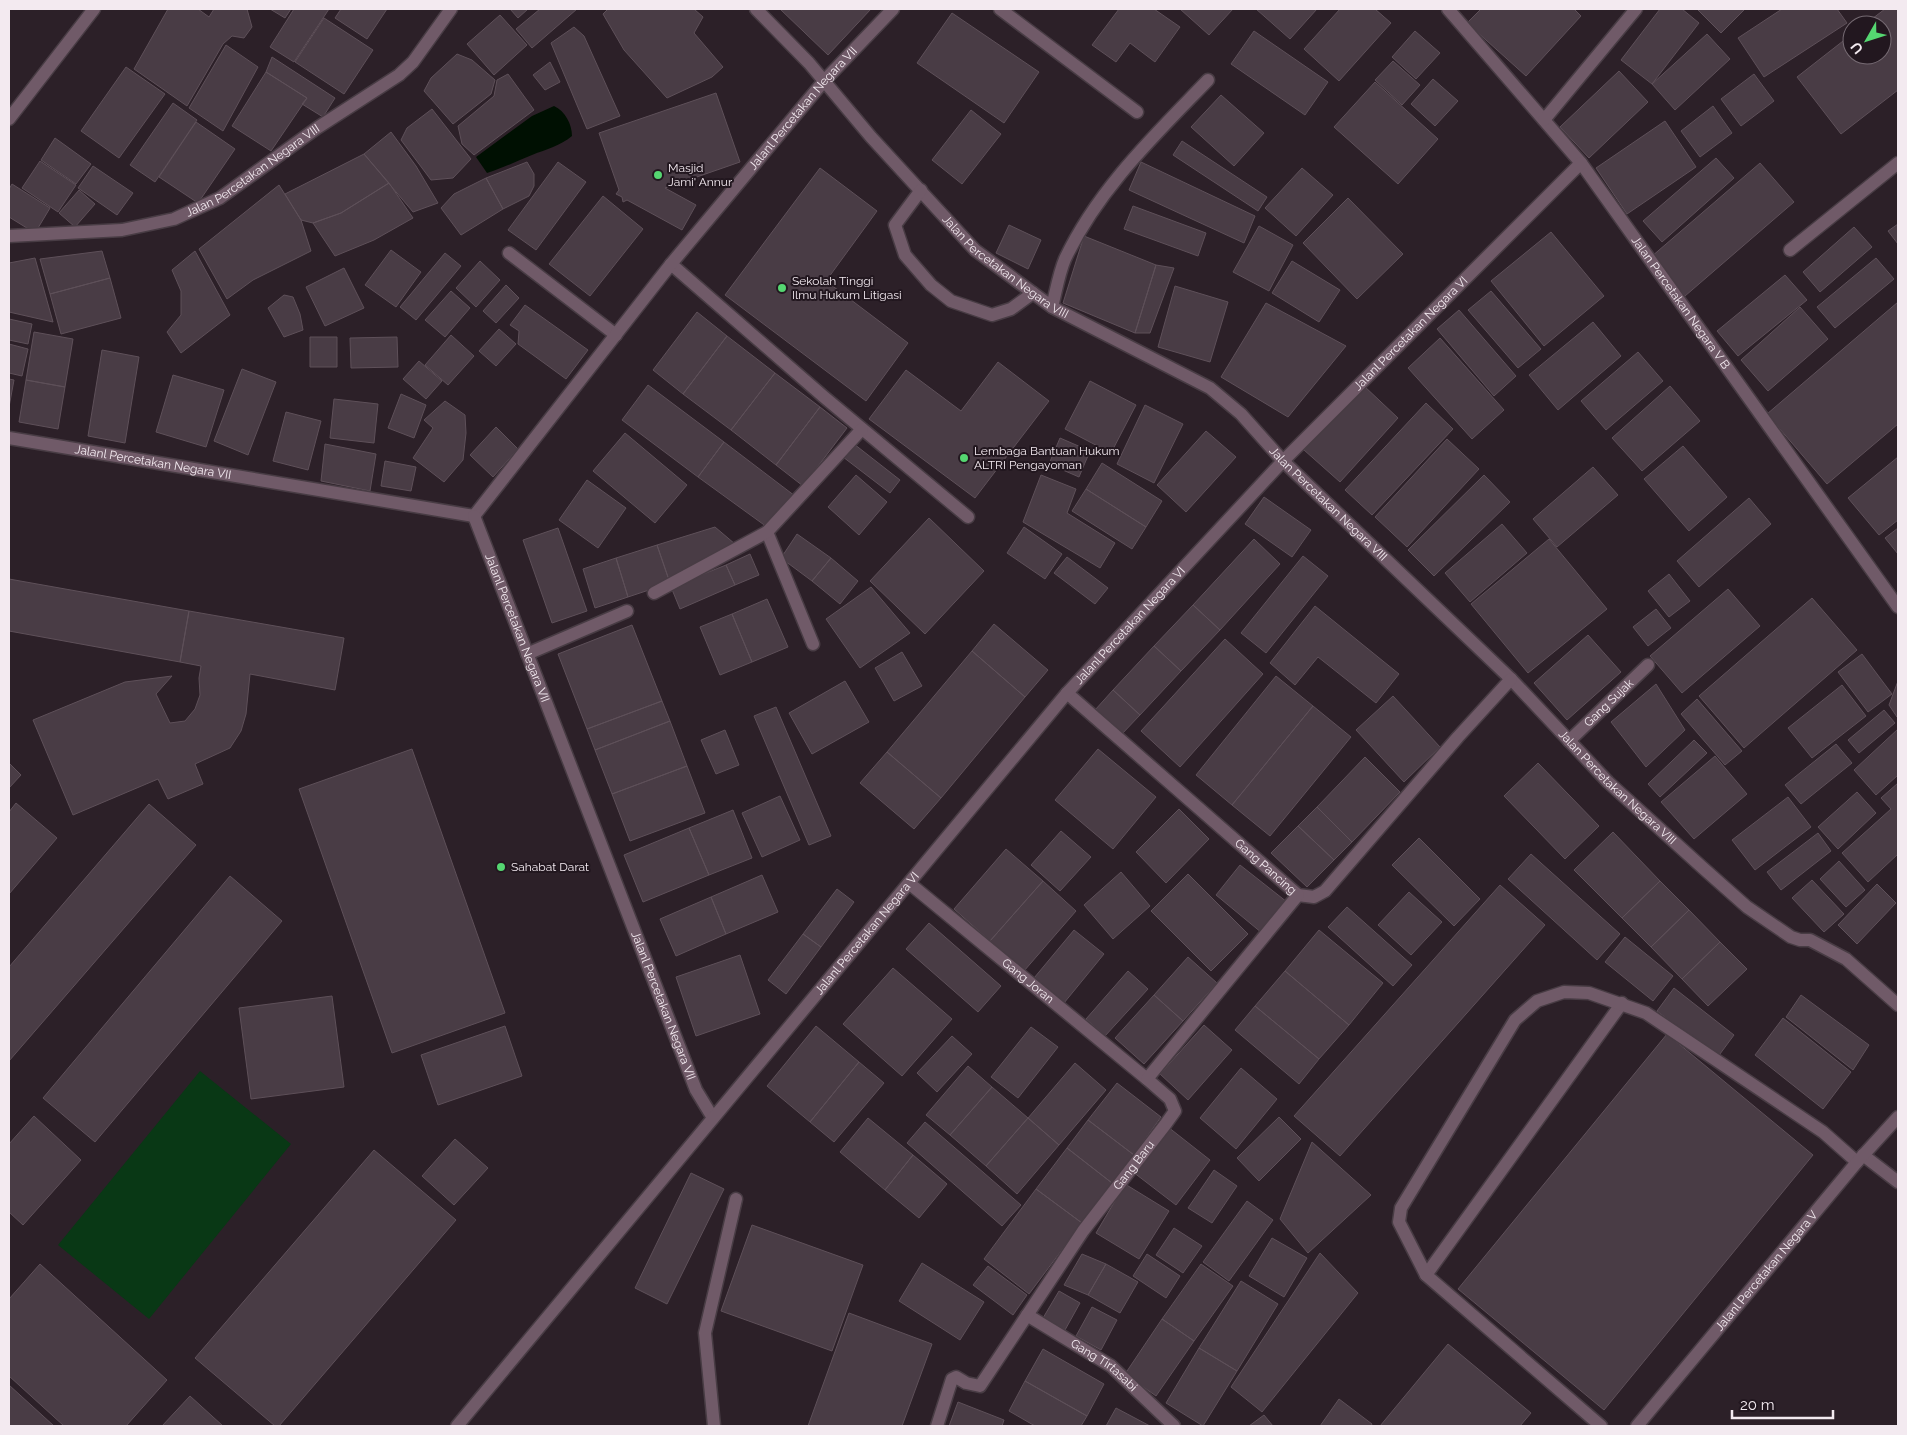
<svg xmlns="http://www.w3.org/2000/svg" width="1907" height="1435" viewBox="0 0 1907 1435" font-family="Raleway,sans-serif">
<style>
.green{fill:#093815}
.water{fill:#001002}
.building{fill:#493c45;stroke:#5e5059}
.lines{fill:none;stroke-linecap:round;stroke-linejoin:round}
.minor-casing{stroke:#483c44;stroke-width:15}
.minor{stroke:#705a68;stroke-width:12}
.poi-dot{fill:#55d671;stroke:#22171f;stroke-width:2}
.labels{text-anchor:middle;stroke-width:4;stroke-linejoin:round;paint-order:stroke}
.street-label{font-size:12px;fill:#f3eaf0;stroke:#22171f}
.poi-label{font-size:12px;fill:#f3eaf0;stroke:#22171f;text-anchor:start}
</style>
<rect width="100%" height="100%" fill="#2c2028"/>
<path class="green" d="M200,1071l91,73 -142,175 -91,-74z"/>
<path class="water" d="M554,106c11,5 18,18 18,30 -12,10 -25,13 -40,19 -15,6 -29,13 -45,18l-11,-16 56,-41z"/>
<path class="building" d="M168,9h30l11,8 5,-8h33l5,18 -8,11 -12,-2 -9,8 -36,62 -53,-37z
M270,9h21l-6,9z
M294,9h35l-35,53 -24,-15z
M341,9h46l-20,30 -32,-21z
M510,9h18l-10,9z
M540,9h37l-45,39 -16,-19z
M608,9h86l9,8 -9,16 29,34 -11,10 -45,21 -43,-48 -21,-36z
M780,9h91l-43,46z
M1119,9h35l26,18 -25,35 -25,-19 -14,19 -24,-17z
M1180,9h53l-24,26z
M1256,9h61l-27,30z
M1340,9h35l16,14 -52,58 -35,-32z
M1481,9h93l7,7 -55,60 -59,-53z
M1660,9h22l17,14 -47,61 -31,-24z
M1697,9h48l-24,24z
M1782,9h55l10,14 -83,54 -26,-39z
M1885,9h13v81l-57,44 -44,-57 55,-43v21h30v-30h-18z
M952,13l87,59 -35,51 -87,-60z
M500,15l27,30 -33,30 -27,-31z
M324,18l49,32 -29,44 -49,-32z
M574,27l10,9 36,80 -33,13 -36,-86z
M1254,31l74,51 -23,33 -74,-51z
M1415,31l25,22 -24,26 -24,-22z
M1707,34l23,25 -55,51 -23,-26z
M226,45l32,22 -35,64 -34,-23z
M457,54l15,6 23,20 -4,14 -38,30 -29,-33 7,-13z
M272,57l63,41 -12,19 -21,-13 5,-6 -41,-26z
M1393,61l27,24 -18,20 -27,-25z
M550,62l10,20 -15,8 -12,-15z
M126,67l39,27 -46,64 -38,-27z
M1619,71l29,31 -59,56 -29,-31z
M266,72l41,26 -36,53 -39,-25z
M508,74l26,36 -60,45 -12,-11 -4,-18 36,-30 3,-16z
M1754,74l20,27 -33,25 -20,-27z
M1433,79l25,22 -23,25 -24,-22z
M1375,82l63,57 -40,45 -64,-57z
M716,93l24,69 -75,26 31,17 -14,25 -55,-30 -4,2 -1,-5 -6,-3 3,-4 -20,-57z
M1221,95l43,38 -30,33 -43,-39z
M173,103l24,17 -42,62 -25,-17z
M1713,106l19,27 -32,24 -19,-26z
M432,109l39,50 -18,19 -22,2 -30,-40 6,-12z
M971,110l30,24 -39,50 -30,-24z
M1665,121l31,46 -69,47 -31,-46z
M196,122l39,27 -37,54 -39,-26z
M391,132l25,34 22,37 -25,9 -49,-58z
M55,138l36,26 -15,20 -35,-24z
M1182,141l85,56 -9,14 -85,-56z
M364,154l25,29 -48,30 -28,10 -12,-3 -16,-26z
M1716,158l18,20 -72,64 -19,-21z
M40,161l36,24 -18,27 -36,-24z
M527,162l7,12v12l-5,10 -26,13 -17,-31z
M558,162l28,20 -50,68 -28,-20z
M1141,162l114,54 -11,27 -115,-53z
M1760,163l34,39 -109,94 -34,-39z
M93,166l40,27 -16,22 -39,-27z
M820,168l57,43 -51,70 82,62 -42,58 -141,-106z
M1302,168l31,27 -37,41 -31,-28z
M486,178l17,31 -42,26 -20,-27 13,-14z
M389,183l24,35 -39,22 -39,16 -22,-33 28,-10z
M12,184l38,24 -15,25 -26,-16v-28z
M279,185l22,35 10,31 -58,29 -26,19 -28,-50z
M79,190l16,14 -20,23 -16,-14z
M603,196l40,33 -53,67 -41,-32z
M1348,198l55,56 -46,45 -54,-56z
M1133,206l73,27 -8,23 -74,-27z
M1898,224v20l-10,-13z
M1009,225l32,15 -13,29 -32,-16z
M1259,226l34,19 -24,46 -36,-19z
M1854,227l18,20 -52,45 -17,-20z
M1551,232l53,64 -60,50 -53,-65z
M1084,236l72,29 -21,68 -72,-30z
M391,250l30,22 -25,35 -31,-22z
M102,251l8,27 -60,16 -10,-35z
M195,251l35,64 -49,38 -14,-21 14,-17v-24l-9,-21z
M445,253l16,13 -45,54 -16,-13z
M35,258l18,64 -44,-10v-49z
M1876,258l18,21 -59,49 -18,-21z
M480,261l20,19 -24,27 -20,-19z
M1292,261l48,29 -21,32 -47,-29z
M1156,265l18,3 -24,65h-15z
M344,268l20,40 -39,18 -19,-39z
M1785,275l22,25 -69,56 -21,-25z
M110,278l11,40 -60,16 -11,-40z
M506,285l13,13 -23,25 -13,-12z
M1175,286l53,16 -18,60 -52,-15z
M451,291l19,17 -25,29 -20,-17z
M1491,291l50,58 -23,19 -50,-58z
M284,295l9,2 7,17 3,16 -19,7 -16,-29z
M1898,302v122l-71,60 -60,-70z
M1266,303l80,43 -58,71 -67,-40z
M525,305l63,45 -22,29 -48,-35 1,-13 -9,-6z
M1800,307l28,32 -60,52 -27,-31z
M1459,310l57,66 -22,20 -57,-67z
M697,312l30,24 -44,58 -30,-24z
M9,319l23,5 -4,20 -19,-4z
M1593,322l28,34 -63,54 -29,-35z
M499,329l17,15 -20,22 -17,-15z
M34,332l39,7 -8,48 -39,-7z
M451,335l23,21 -26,29 -23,-20z
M727,336l48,37 -44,57 -48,-36z
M310,337h27v30h-27z
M397,337l1,30 -47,1 -1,-30z
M1440,338l64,72 -32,29 -64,-71z
M9,344l19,5 -6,27 -13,-3z
M102,350l37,7 -14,86 -37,-7z
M1638,352l25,29 -57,49 -25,-29z
M419,361l23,20 -16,18 -23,-20z
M998,362l51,39 -74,97 -106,-79 37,-49 55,41z
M242,369l34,13 -28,73 -34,-14z
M775,373l45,34 -44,58 -45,-35z
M173,375l51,15 -18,57 -50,-15z
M9,379l5,1 -5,27z
M26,380l39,7 -7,42 -39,-7z
M1090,381l46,24 -25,48 -46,-24z
M648,385l76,57 -26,35 -76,-57z
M1363,385l35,33 -58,64 -36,-32z
M1670,386l30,35 -58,50 -30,-33z
M401,394l25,11 -12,33 -26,-10z
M334,399l44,5 -4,39 -44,-5z
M445,401l20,14 1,18 -3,27 -19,22 -31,-24 20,-30 -9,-8z
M1426,403l27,26 -81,86 -27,-25z
M1145,405l38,19 -29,59 -37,-19z
M820,407l27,21 -44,58 -27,-21z
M286,412l35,9 -13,49 -35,-9z
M496,427l22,22 -25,28 -23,-22z
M1206,431l30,26 -50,55 -29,-27z
M625,433l62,52 -32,38 -62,-52z
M1060,438l30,13 -11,26 -30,-13z
M1447,439l32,30 -72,78 -32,-30z
M724,442l71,54 -28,31 -69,-50z
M325,444l51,10 -6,37 -49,-10z
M854,444l46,36 -10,13 -47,-36z
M1683,446l44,51 -38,34 -45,-52z
M1898,457v63l-19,15 -31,-37z
M385,461l31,6 -5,24 -30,-5z
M1102,463l60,38 -16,26 -60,-38z
M1593,467l25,28 -61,52 -24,-28z
M856,475l31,27 -28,33 -31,-28z
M1041,475l35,14 -9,24 48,30 -15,25 -77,-46z
M1484,475l26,27 -76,74 -26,-26z
M587,480l39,28 -28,40 -39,-28z
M1086,489l60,38 -14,22 -60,-38z
M1264,497l47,33 -19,27 -47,-33z
M1749,498l22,26 -72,63 -22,-26z
M929,518l55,53 -59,63 -55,-53z
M1502,524l25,29 -57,49 -25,-29z
M715,527l20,17 -65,39 -13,-38z
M1024,527l38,27 -17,25 -38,-26z
M558,528l29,83 -35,12 -29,-83z
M1898,528v26l-13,-16z
M797,534l34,24 -19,23 -31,-23z
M1254,539l26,25 -60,66 -27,-25z
M1549,539l58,70 -79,64 -57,-69z
M657,545l13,38 -42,14 -12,-39z
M750,554l9,21 -24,10 -9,-20z
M1303,556l25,20 -62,77 -25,-20z
M1067,557l41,31 -13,16 -41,-31z
M616,558l12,39 -33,11 -12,-39z
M831,558l27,23 -18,23 -28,-23z
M726,565l9,20 -55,24 -9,-22z
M1669,574l21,27 -21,16 -21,-26z
M9,579l180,32 -9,51 -171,-31z
M871,587l39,46 -50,35 -34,-49z
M1728,589l32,37 -78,67 -32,-37z
M1812,598l45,52 -113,98 -45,-52z
M767,599l21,48 -36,15 -20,-48z
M1193,605l27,25 -39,41 -27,-25z
M1315,606l84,68 -23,29 -58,-46 -23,28 -25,-22z
M1656,609l15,19 -23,18 -15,-19z
M189,611l155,27 -9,52 -85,-16 -4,40 -5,17 -11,17 -35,16 8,20 -35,15 -10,-20 -85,36 -40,-95 92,-38 47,-6 -16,18 14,29 15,-2 10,-12 5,-14 -1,-17 2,-12 -21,-4z
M732,614l20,48 -32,13 -20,-48z
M994,624l54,46 -23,27 -53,-46z
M632,625l30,76 -75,28 -29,-75z
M1588,635l33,37 -54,48 -33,-37z
M1225,639l38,35 -83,93 -39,-36z
M1154,646l27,25 -41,44 -27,-25z
M972,651l53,46 -84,101 -54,-46z
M902,652l20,34 -28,15 -19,-33z
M1862,654l30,40 -24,18 -30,-40z
M1276,676l37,30 -81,99 -36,-30z
M845,681l24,41 -57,32 -23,-41z
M1898,681v34l-1,2 -8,-12z
M1656,684l29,46 -39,37 -35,-45z
M1842,685l24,31 -54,42 -24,-30z
M1113,690l27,25 -19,20 -26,-25z
M1393,696l47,51 -36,35 -48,-52z
M1697,699l45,52 -17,14 -44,-51z
M662,701l8,20 -75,29 -8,-21z
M1313,706l38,31 -81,99 -38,-31z
M776,707l55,129 -22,9 -55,-129z
M1884,710l11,13 -36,30 -11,-13z
M670,721l17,45 -75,28 -17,-44z
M1898,729v46l-22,20 -22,-25z
M725,730l14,35 -23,9 -15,-34z
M1694,740l13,13 -47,44 -12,-13z
M1836,744l16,19 -51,41 -16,-19z
M412,749l93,264 -113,40 -93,-264z
M1098,749l58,48 -43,52 -58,-49z
M887,752l54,46 -27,31 -54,-46z
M1715,756l32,38 -53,45 -33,-37z
M1365,757l35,35 -48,50 -35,-35z
M9,763l12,12 -12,13z
M1538,763l61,63 -34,33 -61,-63z
M687,766l18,47 -75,28 -18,-47z
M1898,783v71l-30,28 -26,-29 49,-44 -10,-11z
M1857,792l19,21 -38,36 -20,-22z
M780,796l20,44 -38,17 -20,-44z
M1788,797l23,30 -56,43 -23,-30z
M16,803l41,35 -48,56v-82z
M149,804l47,41 -187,216v-94z
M1317,807l35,35 -18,18 -36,-34z
M1179,809l30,30 -43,44 -30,-31z
M733,810l19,48 -43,17 -20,-47z
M1298,826l36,34 -27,27 -36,-34z
M689,828l20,47 -66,27 -19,-47z
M1061,831l30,26 -31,34 -29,-26z
M1613,832l47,49 -38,37 -48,-48z
M1818,833l13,18 -50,39 -14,-18z
M1419,838l61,61 -26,27 -62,-61z
M1006,849l37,32 -53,60 -36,-32z
M1531,854l89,80 -23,26 -89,-81z
M1839,861l26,29 -19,17 -26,-28z
M1240,865l47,37 -25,31 -46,-38z
M1121,872l29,34 -37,33 -29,-34z
M1188,874l60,60 -37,37 -60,-60z
M762,875l16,37 -52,22 -15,-37z
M230,876l52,45 -187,221 -52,-44z
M1812,880l32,34 -20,18 -32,-34z
M1043,881l33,30 -52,60 -34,-30z
M1660,881l29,29 -38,37 -29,-29z
M1877,884l19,19 -39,41 -19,-19z
M1500,885l45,40 -205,231 -46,-40z
M837,889l17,13 -33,45 -18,-13z
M1409,892l33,30 -31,33 -33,-30z
M711,897l15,37 -50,22 -16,-37z
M1347,907l65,58 -19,21 -65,-59z
M1689,910l31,32 -38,37 -31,-32z
M929,923l72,63 -23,26 -72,-63z
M1074,930l30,24 -40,49 -30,-25z
M1319,930l64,53 -34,42 -64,-54z
M803,934l18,13 -35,47 -18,-14z
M1625,937l48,39 -20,25 -48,-39z
M1720,942l27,27 -39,37 -26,-27z
M740,955l20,59 -64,22 -20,-59z
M1188,957l29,26 -34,38 -29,-26z
M893,968l59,51 -50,57 -59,-52z
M1128,971l20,18 -43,47 -19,-17z
M1285,971l64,54 -30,34 -64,-53z
M1674,988l60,47 -17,23 -60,-47z
M1154,995l29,26 -39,43 -29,-26z
M1801,995l68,50 -16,25 -67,-53z
M332,996l12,91 -93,12 -12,-91z
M1255,1006l64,53 -20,25 -64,-54z
M1783,1018l68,54 -28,37 -68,-54z
M1204,1025l28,25 -44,50 -28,-26z
M505,1026l17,50 -84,29 -17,-50z
M816,1026l43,36 -49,60 -43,-36z
M1031,1027l27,20 -40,51 -27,-21z
M1667,1034l146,121 -209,255 -146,-121z
M952,1036l20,18 -35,38 -20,-19z
M859,1062l25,21 -50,59 -24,-20z
M1075,1063l31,27 -47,55 -31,-27z
M968,1066l24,21 -42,48 -24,-20z
M1241,1068l36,31 -41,50 -36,-31z
M1117,1083l44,34 -27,38 -46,-35z
M992,1087l36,31 -42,48 -36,-31z
M34,1116l47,44 -58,65 -14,-13v-68z
M1279,1117l22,22 -42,42 -22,-23z
M868,1118l45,37 -28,35 -45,-38z
M1028,1118l31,27 -42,49 -31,-28z
M1088,1120l46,35 -22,28 -45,-35z
M925,1122l96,83 -19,21 -95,-83z
M1168,1127l42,33 -34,45 -43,-33z
M455,1139l33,29 -34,37 -32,-29z
M1312,1142l59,53 -63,58 -28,-34z
M1067,1148l45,35 -30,40 -46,-34z
M374,1150l82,70 -177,206h-4l-80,-68z
M913,1155l34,29 -28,34 -34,-28z
M1214,1170l23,16 -25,37 -24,-15z
M691,1173l33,16 -57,115 -32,-16z
M1125,1184l44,27 -30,48 -43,-26z
M1036,1189l46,34 -53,71 -45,-35z
M1247,1201l26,19 -44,61 -26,-19z
M752,1225l111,40 -31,86 -111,-40z
M1174,1228l28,18 -19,27 -27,-18z
M1272,1238l35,20 -23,39 -35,-21z
M1320,1253l38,40 -96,119 -31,-25z
M1082,1254l24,10 -18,31 -24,-10z
M1147,1254l33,22 -14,22 -33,-22z
M922,1263l62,39 -24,38 -61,-39z
M40,1264l127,116 -41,46h-62l-55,-50v-77z
M1106,1264l32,18 -18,31 -32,-18z
M1201,1264l32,22 -39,55 -32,-22z
M988,1266l39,29 -14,20 -40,-30z
M1241,1281l37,23 -41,67 -38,-23z
M1059,1291l21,12 -15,27 -22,-12z
M1092,1307l25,13 -16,30 -25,-14z
M849,1313l83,31 -30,82h-94z
M1162,1319l32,22 -38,55 -31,-22z
M1448,1344l83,69 -11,13h-140z
M1199,1348l38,23 -34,55 -37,-23z
M1043,1349l61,35 -17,32 -62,-35z
M1025,1381l62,35 -6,10h-46l-26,-15z
M9,1385l45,41h-45z
M190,1396l33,30h-61z
M1339,1399l33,25 -1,2h-51z
M958,1402l46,18 -2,6h-53z
M1116,1408l34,18h-44z
M1264,1415l9,11h-24z"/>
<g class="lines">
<g class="minor-casing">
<g id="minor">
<path id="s1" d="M756,9l53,54 62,74 104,113 77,57 158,81 31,26 42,47 228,218 97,103 95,86 44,39 44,30 9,3h10l36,19 52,46"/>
<path d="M1000,9l137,103"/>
<path id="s2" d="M1448,9l133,154 317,444"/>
<path d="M9,119l85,-110"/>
<path d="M1544,120l92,-111"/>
<path d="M921,190l-26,35 10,30 26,30 20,16 41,14 19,-6 22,-16"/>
<path id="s3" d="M9,236l113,-6 52,-11 46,-21 97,-70 82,-53 14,-13 38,-53"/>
<path d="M1790,250l108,-87"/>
<path d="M509,253l107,82"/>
<path d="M671,264l153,133 144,120"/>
<path d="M1052,307c4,-16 7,-34 13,-48 33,-70 90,-124 143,-179"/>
<path id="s4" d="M9,438l465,78"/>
<path id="s5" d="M474,516l197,-252 153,-183 69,-72"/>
<path id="s6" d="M474,516l222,574 17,28"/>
<path d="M767,532l46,112"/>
<path d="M654,593l113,-61 95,-103"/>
<path d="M527,654l100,-43"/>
<path id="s7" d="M1067,693l231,202 16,2 11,-6 133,-154 53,-58"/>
<path id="s8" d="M1569,741l79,-76"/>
<path id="s9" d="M909,883l238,196"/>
<path d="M1863,1155l35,27"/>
<path d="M1426,1275l196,-272"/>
<path id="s10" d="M1027,1315l84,51 63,60"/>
<path id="s11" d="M457,1426l610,-733 216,-232 298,-298"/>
<path d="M714,1426l-9,-93 31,-134"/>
<path id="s12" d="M937,1426l15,-47 4,-2 10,6 14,3 103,-155 82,-106 10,-14 -5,-12 -23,-20 151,-184"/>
<path d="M1601,1426l-175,-151 -27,-53 2,-14 114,-188 22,-19 27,-9 25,1 57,20 177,119 34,30"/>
<path id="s13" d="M1637,1426l220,-264 41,-45"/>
</g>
</g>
<use href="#minor" class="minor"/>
</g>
<g class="poi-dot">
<circle cx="658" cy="175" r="5"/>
<circle cx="782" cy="288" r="5"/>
<circle cx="964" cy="458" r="5"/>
<circle cx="501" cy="867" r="5"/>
</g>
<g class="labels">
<g class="street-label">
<text dy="4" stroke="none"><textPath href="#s5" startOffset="524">Jalanl Percetakan Negara VII</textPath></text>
<text dy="4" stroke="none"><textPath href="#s3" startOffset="259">Jalan Percetakan Negara VIII</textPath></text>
<text dy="4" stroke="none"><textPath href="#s1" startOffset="360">Jalan Percetakan Negara VIII</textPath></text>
<text dy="4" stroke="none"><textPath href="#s2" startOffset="375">Jalan Percetakan Negara V B</textPath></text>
<text dy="4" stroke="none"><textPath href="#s11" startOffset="1451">Jalanl Percetakan Negara VI</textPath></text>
<text dy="4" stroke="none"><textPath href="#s4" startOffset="146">Jalanl Percetakan Negara VII</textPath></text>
<text dy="4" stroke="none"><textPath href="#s1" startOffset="765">Jalan Percetakan Negara VIII</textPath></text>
<text dy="4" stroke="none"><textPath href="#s11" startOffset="1046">Jalanl Percetakan Negara VI</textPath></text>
<text dy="4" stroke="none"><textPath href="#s6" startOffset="120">Jalanl Percetakan Negara VII</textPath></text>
<text dy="4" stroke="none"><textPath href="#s8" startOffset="55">Gang Sujak</textPath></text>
<text dy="4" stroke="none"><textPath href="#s1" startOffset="1170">Jalan Percetakan Negara VIII</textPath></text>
<text dy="4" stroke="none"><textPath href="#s7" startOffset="264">Gang Pancing</textPath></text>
<text dy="4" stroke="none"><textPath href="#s11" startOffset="641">Jalanl Percetakan Negara VI</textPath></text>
<text dy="4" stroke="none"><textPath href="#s9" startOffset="154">Gang Joran</textPath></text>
<text dy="4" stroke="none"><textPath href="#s6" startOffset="525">Jalanl Percetakan Negara VII</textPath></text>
<text dy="4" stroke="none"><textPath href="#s12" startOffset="349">Gang Baru</textPath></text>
<text dy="4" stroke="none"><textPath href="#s13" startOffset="202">Jalanl Percetakan Negara V</textPath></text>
<text dy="4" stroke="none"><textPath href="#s10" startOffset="92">Gang Tirtasabi</textPath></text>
</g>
<g class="poi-label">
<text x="668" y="172">Masjid<tspan x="668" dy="14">Jami' Annur</tspan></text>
<text x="792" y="285">Sekolah Tinggi<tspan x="792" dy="14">Ilmu Hukum Litigasi</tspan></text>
<text x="974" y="455">Lembaga Bantuan Hukum<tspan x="974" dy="14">ALTRI Pengayoman</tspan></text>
<text x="511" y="871">Sahabat Darat</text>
</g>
</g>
<rect width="1907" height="1435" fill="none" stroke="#f3eaf0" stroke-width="20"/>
<g transform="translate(1867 40) rotate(231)"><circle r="24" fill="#22171f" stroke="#766b73"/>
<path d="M0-4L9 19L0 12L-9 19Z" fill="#55d671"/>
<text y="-8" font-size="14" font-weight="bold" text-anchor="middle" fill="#f3eaf0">U</text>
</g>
<path d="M1732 1410v8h101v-8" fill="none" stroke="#f3eaf0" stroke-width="2.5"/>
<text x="1740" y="1410" font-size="15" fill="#f3eaf0" stroke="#22171f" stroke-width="4" paint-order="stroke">20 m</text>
</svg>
